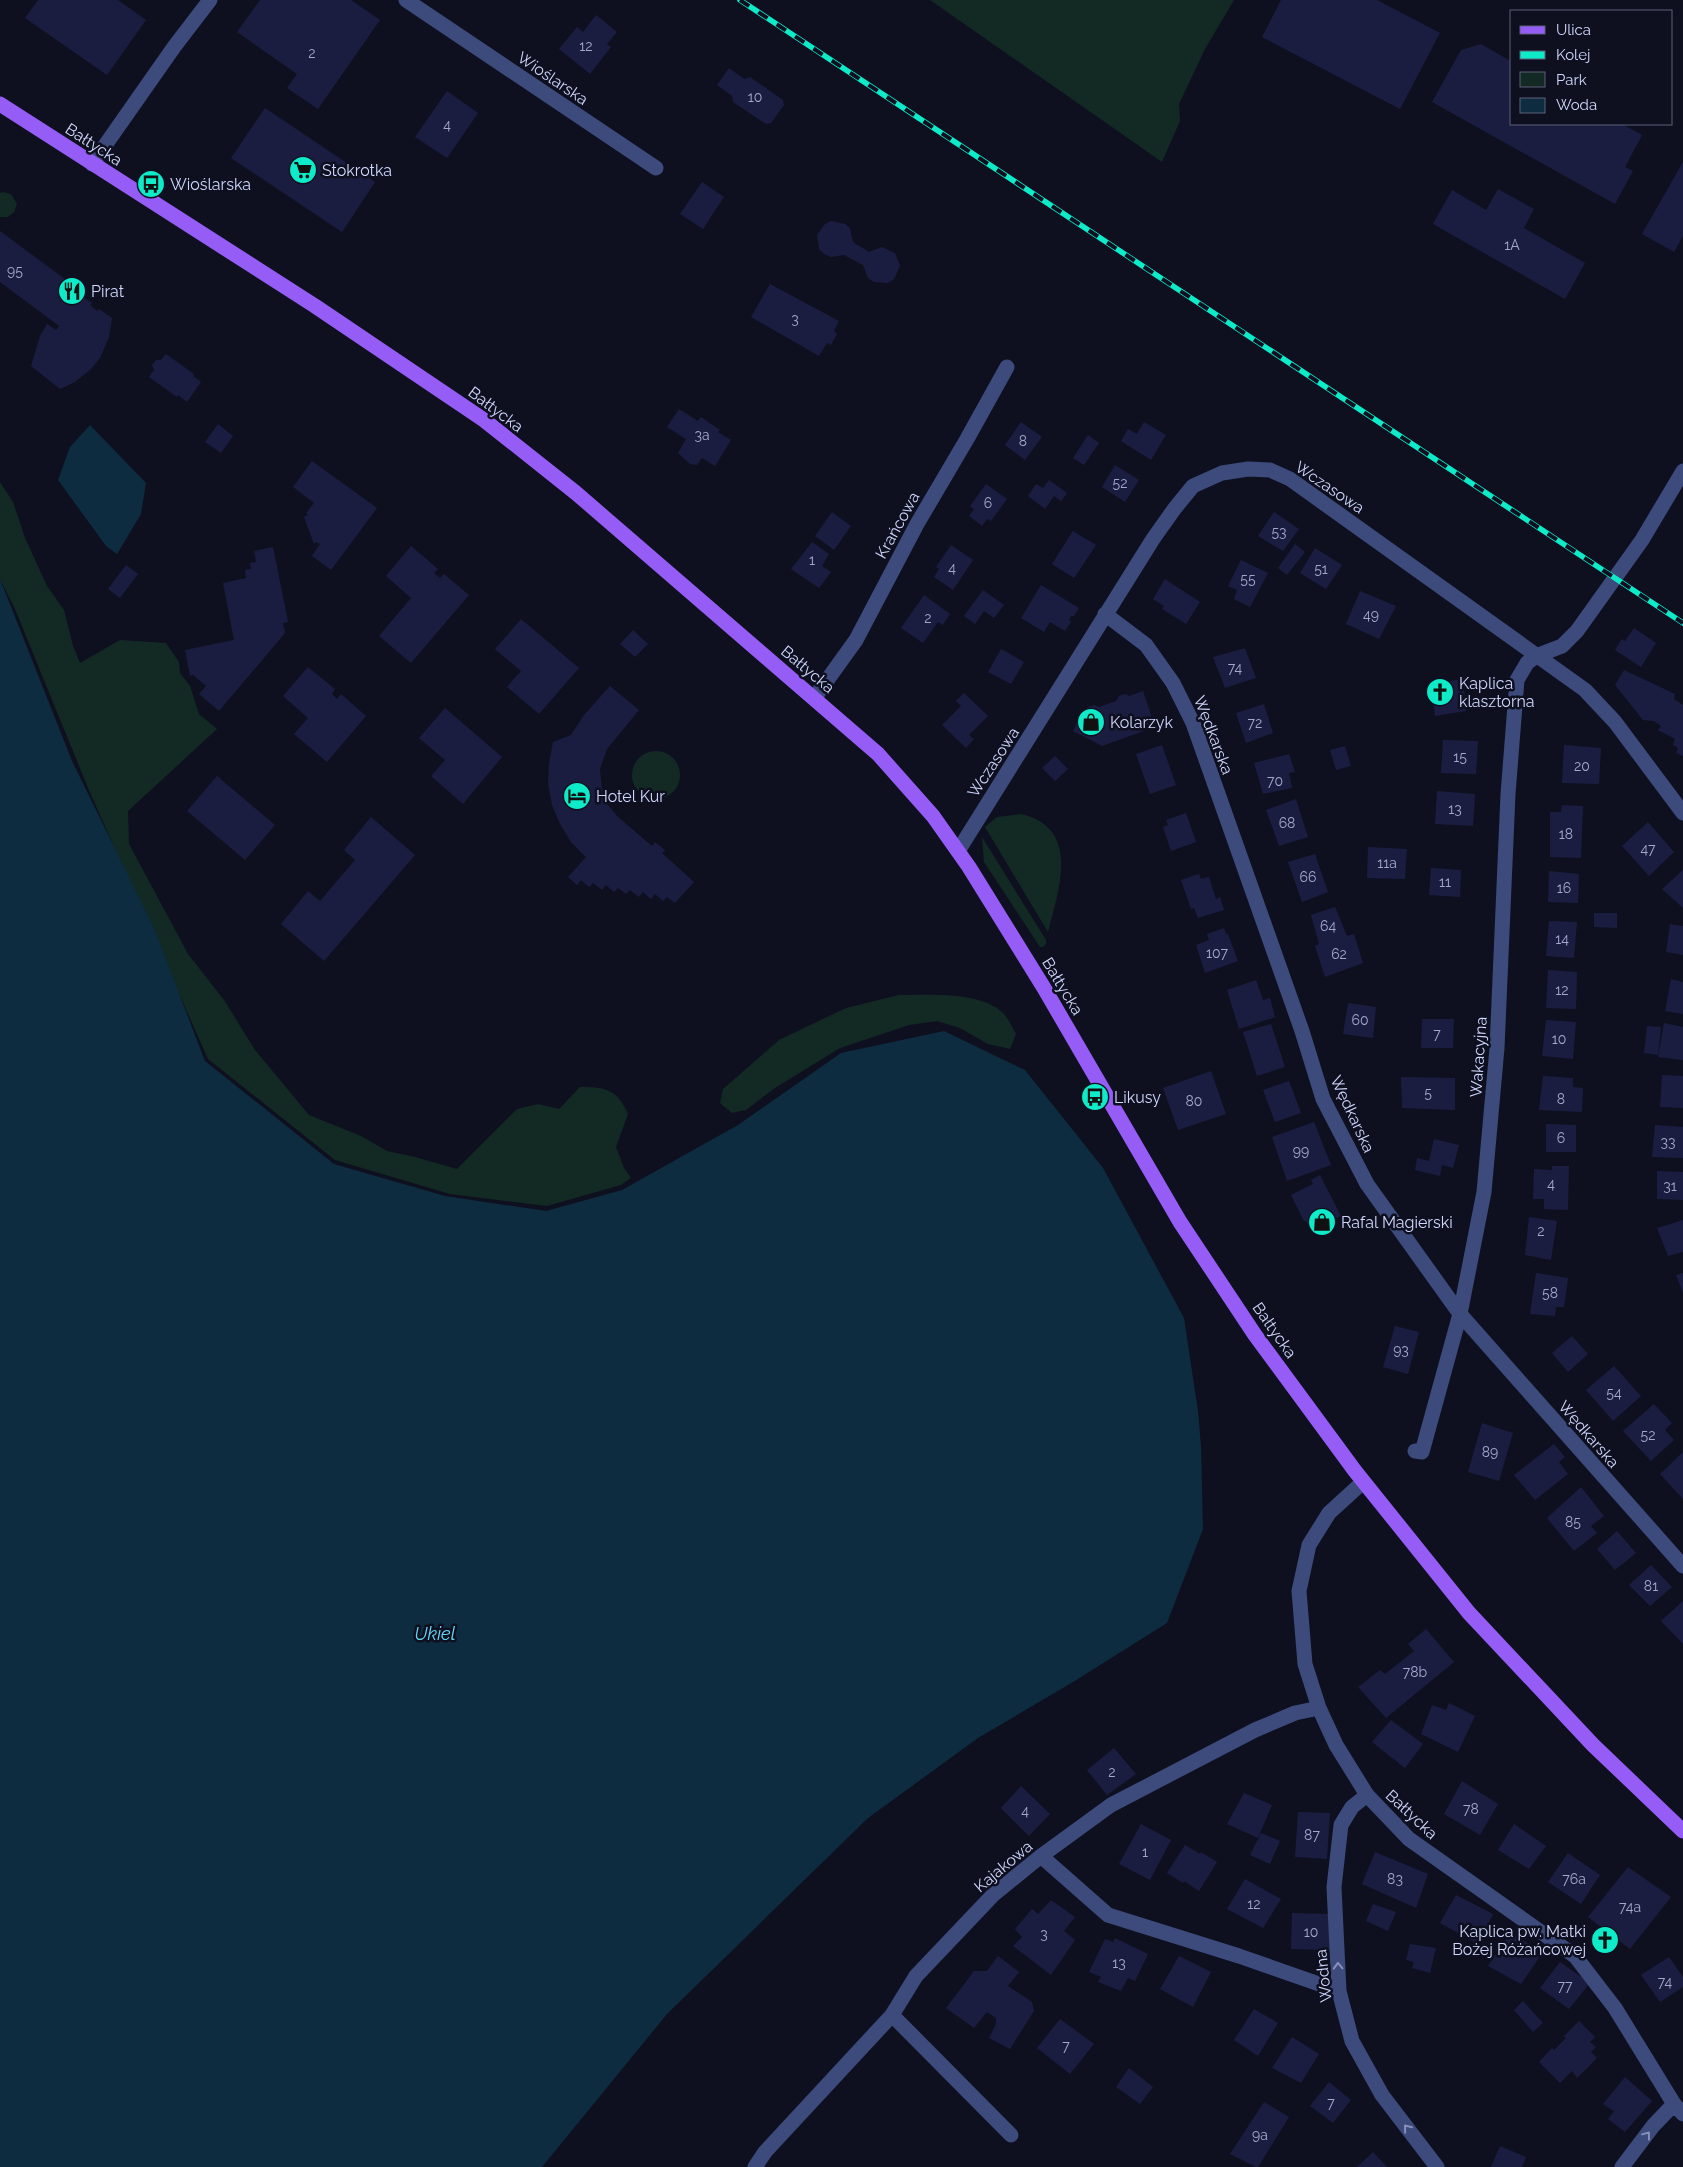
<svg xmlns="http://www.w3.org/2000/svg" width="1683" height="2167" viewBox="0 0 1683 2167" font-family="Raleway,sans-serif">
<style>
.green{fill:#122a23}
.water{fill:#0e2c3f}
.building{fill:#1b1d40}
.lines{fill:none;stroke-linecap:round;stroke-linejoin:round}
.minor{stroke:#3c4a7c;stroke-width:15}
.major{stroke:#965df6;stroke-width:15}
.rail-casing{stroke:#0debc9;stroke-width:5.5}
.rail{stroke:#0e1020;stroke-width:4;stroke-dasharray:11;stroke-linecap:butt}
.oneway{stroke:#8690bc}
.labels{text-anchor:middle;stroke-width:5;stroke-linejoin:round;paint-order:stroke}
.number-label{font-size:14px;fill:#a3a8cd}
.street-label{font-size:16px;fill:#d0d6fc;stroke:#0e1020}
.poi-label{font-size:16px;fill:#d0d6fc;stroke:#0e1020;text-anchor:start}
.water-label{font-size:18px;font-style:italic;fill:#64d8f6;stroke:#0e1020}
</style>
<rect width="100%" height="100%" fill="#0e1020"/>
<path class="green" d="M930,0h304l-29,49 -26,55 1,17 -18,41z
M3,192l8,2 6,10 -3,8 -6,5h-8v-24z
M0,482l13,20 12,36 22,48 17,24 9,36 7,17 40,-23 46,3 13,19 1,11 10,13 9,28 18,15 -89,82 1,33 59,110 36,46 31,50 54,65 52,21 26,15 28,6 42,12 60,-60 21,-5 21,5 21,-22c26,0 37,2 48,27l-12,33 8,21 7,10 -10,7 -74,21 -97,-12 -115,-34 -127,-101 -120,-271 -73,-179 -15,-30z
M632 775a24 24 0 1 1 48 0a24 24 0 1 1-48 0Z
M1021,814c60,14 38,75 27,118l-63,-105 12,-10z
M982,837l64,103v4l-3,3h-3l-56,-85z
M899,995c28,0 84,-4 105,19 5,6 8,13 12,20l-6,15 -22,-5 -28,-16 -23,-7 -28,4 -69,23 -65,40 -29,22 -14,3 -12,-10 3,-14 56,-49 67,-32z"/>
<path class="water" d="M90,425l56,58 -5,31 -24,40 -11,-8 -48,-66 12,-33z
M0,579l72,182 82,167 51,133 129,103 111,32 101,15 76,-21 116,-65 103,-72 103,-22 81,39 78,98 81,150 14,93 3,36 2,82 -36,94 -94,59 -95,56 -110,80 -201,196 -125,153h-542z"/>
<path class="building" d="M38,0h80l28,20 -39,55 -82,-57z
M260,0h91l29,20 -62,89 -31,-21 10,-14 -60,-42z
M1281,0h96l63,33 -40,76 -138,-72z
M596,15l21,17 -10,12 4,3 -21,27 -31,-25 18,-22 6,5z
M1481,44l31,18v62h110l20,11 -17,32 8,4 -18,33 -183,-102 29,-52z
M729,68l15,11 6,-2 33,23 1,5 -13,18 -5,1 -33,-22 -1,-6 -15,-11z
M447,91l31,22 -31,45 -32,-21z
M265,108l110,74 -33,50 -111,-74z
M1683,162v74l-9,16 -32,-18z
M702,182l22,15 -21,32 -23,-15z
M1498,189l36,20 -10,19 61,35 -20,36 -132,-75 19,-34 34,20z
M831,221l14,3 5,4 3,14 16,10 13,-5 13,6 5,13 -6,13 -6,4 -14,-1 -6,-4 -5,-13 -19,-10 -13,2 -7,-3 -5,-5 -2,-14 8,-11z
M0,231l85,63 -2,3 9,6 -2,2 7,6 2,-2 13,9 -3,19 -9,21 -9,11 -16,13 -15,7 -29,-23 9,-30 7,-12 9,6 3,-4 -59,-44z
M770,284l69,37 -5,10 3,3 -6,11 -4,-2 -8,13 -68,-39z
M166,354l28,20 -1,2 8,6 -14,20 -9,-7 -1,2 -28,-20 5,-7 -2,-5 4,-5h5z
M679,409l19,12 3,-4 19,13 -2,2 13,8 -16,26 -13,-8 -5,7 -7,-1 -12,-11 8,-14 -19,-12z
M1021,422l21,15 -17,23 -20,-15z
M1144,422l22,13 -15,25 -30,-19 7,-12 9,5z
M218,424l15,12 -12,17 -16,-11z
M1088,435l11,8 -15,22 -11,-7z
M312,461l65,47 -46,62 -19,-14 8,-12 -4,-2 -2,2 -10,-27 4,-2 -2,-2 8,-10 -21,-16z
M1115,465l24,15 -14,22 -23,-15z
M1049,480l18,13 -6,8 -7,-5 -9,13 -17,-13 8,-12 7,4z
M986,484l21,15 -16,22 -4,-2 -5,7 -13,-10 5,-7 -4,-3z
M832,512l19,14 -17,24 -19,-14z
M1274,512l25,17 -16,22 -25,-15z
M1073,531l23,14 -22,33 -22,-14z
M812,542l17,12 -7,12 9,6 -12,16 -28,-19z
M1295,544l10,8 -18,23 -9,-7z
M951,545l22,15 -20,30 -19,-13 5,-8 -3,-2z
M411,546l27,23 -4,4 6,5 4,-4 25,21 -58,68 -32,-27 32,-38 -25,-22z
M273,547l15,75 -5,1 2,10 -66,78 -20,-17 7,-8 -13,-11 -3,1 -5,-26 49,-10 -11,-57 23,-5 -1,-8 6,-1 -1,-6 6,-1 -2,-11z
M1315,548l27,17 -16,24 -26,-16z
M1241,560l27,13 -18,34 -16,-8 3,-9 -9,-4z
M126,565l12,9 -18,24 -12,-9z
M1165,579l35,23 -14,22 -24,-15 2,-3 -11,-7z
M1041,585l38,23 -5,8h-3l-2,4 2,2 -6,9 -15,-9 -6,10 -23,-14z
M983,590l21,15 -10,13 -10,-7 -9,13 -11,-8z
M1360,591l36,15 -17,33 -33,-15z
M924,595l26,19 -7,11 -5,-3 -15,21 -22,-15z
M521,619l58,49 -40,46 -32,-27 14,-16 -26,-22z
M1634,628l22,15 -15,24 -26,-17 7,-11 3,2z
M633,630l15,14 -13,13 -15,-13z
M1245,648l11,30 -31,10 -12,-31z
M1001,649l23,13 -13,22 -23,-12z
M308,667l27,22 -3,5 5,5 4,-5 25,22 -39,46 -33,-28 14,-16 -25,-22z
M1624,670l51,24 -1,5 9,6v51l-7,-3 2,-5 -5,-3 2,-6 -17,-9 3,-4 -7,-5 -11,-1 -28,-35z
M1463,679l3,32 -31,5 -4,-32z
M610,686l29,24 -32,39 -7,20 2,22 6,14 10,12 34,29 3,-4 10,8 -3,3 32,29 -19,21 -8,-6 -4,4 -8,-7 -4,5 -8,-7 -4,5 -9,-7 -4,4 -8,-6 -4,4 -8,-7 -4,5 -9,-7 -4,4 -8,-7 -4,5 -9,-8 18,-20 -15,-15 -11,-18 -8,-19 -4,-21 1,-21 4,-21 18,-7 13,-20z
M1143,691l12,36 -53,19 -29,-15 8,-18 5,-2 2,-4 6,-2 5,2 17,-6 3,-5 6,-2 4,2z
M964,693l24,23 -19,19 5,4 -8,9 -24,-23 19,-19 -5,-5z
M1264,704l9,29 -27,10 -10,-30z
M445,708l57,49 -39,47 -32,-28 14,-16 -26,-22z
M1443,740l35,1 -2,33 -35,-1z
M1162,745l14,40 -26,9 -14,-40z
M1564,745l37,3 -2,36 -37,-1z
M1345,746l6,20 -15,4 -6,-20z
M1289,754l6,18 -6,1 3,15 -29,6 -9,-31z
M1055,756l13,13 -13,12 -13,-13z
M217,776l58,49 -30,35 -58,-49z
M1437,791l38,3 -2,32 -38,-2z
M1296,799l12,38 -29,9 -13,-36z
M1562,805l21,1 -2,52 -31,-1v-45h11z
M1186,813l10,29 -25,9 -8,-24 5,-2 -2,-5z
M371,817l44,38 -91,106 -43,-37 27,-33 12,10 35,-41 -11,-10z
M1648,822l26,30 -25,24 -27,-30z
M1368,847l39,2 -2,30 -38,-1z
M1315,854l13,38 -26,10 -14,-40z
M1431,868l30,2 -1,27 -31,-2z
M1683,870v38l-21,-19z
M1549,871l30,3 -1,29 -30,-1z
M1199,874l2,5 8,-2 7,22 4,-2 4,13 -26,8 -4,-10 -3,1 -10,-29z
M1335,907l12,29 7,-2 9,29 -38,14 -10,-31 4,-2 -8,-29z
M1594,913h23v15l-23,-1z
M1549,921l28,1 -3,36 -28,-2z
M1670,924l13,2v29l-17,-3z
M1224,928l2,6h2l10,27 -33,12 -9,-28 13,-5 -2,-6z
M1548,970l29,2 -1,37 -30,-1z
M1671,979l12,3v32l-18,-3z
M1256,980l7,20 7,-2 5,19 -36,12 -12,-39z
M1348,1003l28,4 -3,31 -30,-4z
M1422,1019h32l-1,29h-32z
M1546,1020l30,2 -3,37 -31,-3z
M1664,1023l19,4v33l-25,-3z
M1271,1024l14,43 -28,9 -14,-44z
M1647,1026l14,1 -3,28 -14,-2z
M1211,1071l15,43 -48,16 -15,-42z
M1662,1075l21,1v32l-23,-1z
M1543,1076l30,2v9l10,1 -1,24 -43,-2z
M1401,1077l54,1v32l-53,-2z
M1289,1081l12,32 -26,9 -12,-32z
M1314,1122l17,43 -44,16 -15,-44z
M1546,1124l30,1v27h-30z
M1655,1125l28,2v31l-31,-1z
M1434,1139l25,6 -6,23 -11,-3 -2,11 -25,-6 2,-12 12,3z
M1552,1166h17l-1,44 -24,-1v-10h-11l1,-30 18,1z
M1657,1171l26,1v28l-26,-1z
M1320,1175l21,41 -30,14 -5,-9h-2l-13,-26 22,-11 -2,-4z
M1529,1217l28,4 -6,39 -26,-5z
M1683,1220v32l-15,4 -11,-28z
M1536,1273l32,5 -4,29h-8l-1,9 -25,-2z
M1683,1273v20l-7,-18z
M1395,1326l24,6 -11,42 -25,-7z
M1572,1336l16,18 -20,18 -16,-19z
M1614,1366l27,30 -28,25 -27,-31z
M1654,1404l18,19 -7,7 9,10 -23,21 -28,-30z
M1482,1423l31,10 -14,48 -31,-9z
M1554,1444l11,13 -6,5 9,12 -33,26 -21,-25z
M1683,1452v47l-23,-25z
M1581,1487l23,29 -13,10 6,7 -23,18 -27,-33z
M1617,1531l19,22 -21,17 -18,-21z
M1651,1565l21,22 -22,19 -21,-21z
M1683,1601v43l-22,-23z
M1426,1629l28,33 -68,56 -28,-31 22,-17 5,4 29,-23 -6,-7z
M1449,1703l26,13 -17,36 -37,-18 11,-29 14,5z
M1391,1720l32,24 -18,24 -33,-26z
M1114,1748l22,26 -29,21 -20,-25z
M1462,1781l36,23 -18,31 -36,-21z
M1021,1786l29,28 -21,22 -28,-28z
M1244,1793l28,12 -14,33 -31,-14z
M1298,1812l32,1 -3,46 -32,-2z
M1141,1824l30,16 -21,40 -31,-16z
M1514,1824l32,22 -17,23 -31,-19z
M1261,1833l19,8 -10,23 -20,-9z
M1185,1845l15,9 1,-2 16,10 -18,29 -15,-10 -1,2 -16,-10z
M1375,1852l53,22 -12,34 -54,-24z
M1568,1853l32,22 -19,29 -33,-22z
M1628,1867l43,30 -41,52 -16,-12 -10,13 -9,-7 11,-12 -18,-14z
M1245,1879l36,20 -18,29 -36,-19z
M1456,1895l37,19 -15,30 -38,-21z
M1051,1900l24,17 -11,14 11,9 -24,35 -38,-29 9,-9 -7,-8 17,-20 6,5z
M1373,1904l23,8 -8,19 -22,-10z
M1292,1913l39,1v36l-40,-1z
M1510,1933l33,19 -22,32 -33,-18z
M1115,1938l33,16 -13,27 -7,-3 -7,13 -23,-9 3,-5 -12,-5 16,-33 8,3z
M1410,1944l26,4 -6,25 -18,-5 2,-6 -8,-2z
M998,1956l21,16 -11,14 24,16 2,9 -24,38 -21,-11 7,-14v-6l-9,-6 -13,16 -28,-20 28,-37h13z
M1179,1956l32,16 -18,35 -33,-18z
M1669,1957l14,20v10l-23,15 -19,-27z
M1560,1962l30,21 -21,26 -29,-21z
M1523,2001l20,22 -10,9 -19,-22z
M1254,2009l24,14 -20,33 -24,-16z
M1060,2019l34,25 -24,30 -33,-26z
M1579,2021l16,16 -5,5 6,5 -5,5 6,6 -20,20 -5,-7 -12,12 -21,-21 13,-14 2,2 12,-12 -2,-2z
M1292,2037l27,17 -18,29 -29,-15z
M1129,2068l24,19 -13,17 -24,-17z
M1625,2077l27,24 -27,31 -17,-13 6,-8 -11,-7z
M1329,2082l22,18 -18,23 -23,-17z
M1264,2102l25,15 -31,50h-2l-26,-13z
M1500,2146l26,11 -4,10h-31z
M1373,2152l14,15h-30z"/>
<g class="lines">
<path class="minor" d="M406,0l250,168
M92,164l82,-117 36,-47
M1105,614l41,31 27,38 20,40 109,308 21,68 44,85 93,130 223,252
M815,697l41,-57 61,-116 50,-85 40,-72
M958,851l195,-312 22,-31 18,-22 29,-13 26,-4 22,1 20,9 295,211 30,32 68,91
M1415,1451l7,1 38,-138 24,-122 13,-144 11,-254 9,-114 10,-17 9,-7 26,-10 15,-15 65,-91 41,-69
M1363,1482l-34,31 -20,32 -10,46 6,73 14,44 17,37 31,50 42,44 166,117 40,52 59,96 9,10
M1367,1795l-15,12 -11,18 -7,62 5,104 13,50 30,54 55,72
M1041,1856l67,59 131,41 100,35
M1011,2135l-119,-120 24,-39 77,-81 48,-39 70,-51 144,-75 40,-17 24,-5
M755,2167l10,-15 127,-137
M1622,2167l31,-41 21,-22"/>
<path class="major" d="M0,104l315,202 169,114 92,73 302,261 55,62 36,51 75,121 136,234 75,113 100,136 114,142 124,132 90,86"/>
<g class="rail-casing">
<path id="rail" d="M740,0l943,623"/>
</g>
<use href="#rail" class="rail"/>
</g>
<defs><path id="oneway-chevron" d="M-2-3.5L2.5 0L-2 3.5" fill="none" stroke-width="1.6" stroke-linecap="round" stroke-linejoin="round" transform="scale(1.25)"/></defs>
<g class="oneway">
<use href="#oneway-chevron" transform="translate(1338 1966) rotate(-92)"/>
<use href="#oneway-chevron" transform="translate(1407 2128) rotate(-128)"/>
<use href="#oneway-chevron" transform="translate(1647 2135) rotate(-53)"/>
</g>
<defs>
<g id="supermarket-disc" transform="scale(1.4375)"><circle r="9.5" fill="#0debc9" stroke="#0e1020"/><path d="M-6-5.5h2.5l.6 2H6L4.5 2H-2.5L-4.4-4H-6ZM-1.5 3.2a1.3 1.3 0 1 0 .1 0ZM3 3.2a1.3 1.3 0 1 0 .1 0Z" fill="#111"/></g>
<g id="bus-disc" transform="scale(1.4375)"><circle r="9.5" fill="#0debc9" stroke="#0e1020"/><path d="M-5-6H5V4H4V6H2V4H-2V6H-4V4H-5ZM-3.5-4V0h7V-4ZM-3.5 1.2v1.5H-2V1.2ZM2 1.2v1.5H3.5V1.2Z" fill="#111"/></g>
<g id="restaurant-disc" transform="scale(1.4375)"><circle r="9.5" fill="#0debc9" stroke="#0e1020"/><path d="M-5-6h1v4h1v-4h1v4h1v-4h1v5L-1.5 .5V6h-2V.5L-5-1ZM5-6V6H3V1.5H1.5Q1.5-4 5-6Z" fill="#111"/></g>
<g id="church-disc" transform="scale(1.4375)"><circle r="9.5" fill="#0debc9" stroke="#0e1020"/><path d="M-1.2-6h2.4v3.5h3.3v2.4h-3.3V6h-2.4V-.1h-3.3v-2.4h3.3Z" fill="#111"/></g>
<g id="shop-disc" transform="scale(1.4375)"><circle r="9.5" fill="#0debc9" stroke="#0e1020"/><path d="M-5-2.5h2.3a2.7 3.5 0 0 1 5.4 0H5L5.5 6h-11ZM-1.5-2.5h3a1.5 2.3 0 0 0-3 0Z" fill="#111"/></g>
<g id="hotel-disc" transform="scale(1.4375)"><circle r="9.5" fill="#0debc9" stroke="#0e1020"/><path d="M-6-4.5h1.5V1H6V5H4.5V3h-9V5H-6ZM-4 0a1.8 1.8 0 1 1 3.6 0ZM.5 0V-2.5h3Q6-2.5 6 0Z" fill="#111"/></g>
</defs>
<g fill-rule="evenodd">
<use href="#supermarket-disc" x="303" y="170"/>
<use href="#bus-disc" x="151" y="184"/>
<use href="#restaurant-disc" x="72" y="291"/>
<use href="#church-disc" x="1440" y="692"/>
<use href="#shop-disc" x="1091" y="722"/>
<use href="#hotel-disc" x="577" y="796"/>
<use href="#bus-disc" x="1095" y="1097"/>
<use href="#shop-disc" x="1322" y="1222"/>
<use href="#church-disc" x="1605" y="1940"/>
</g>
<g class="labels">
<g class="number-label">
<text x="586" y="51">12</text>
<text x="312" y="58">2</text>
<text x="755" y="102">10</text>
<text x="447" y="130">4</text>
<text x="1512" y="250">1A</text>
<text x="15" y="276">95</text>
<text x="795" y="324">3</text>
<text x="702" y="440">3a</text>
<text x="1023" y="446">8</text>
<text x="1120" y="488">52</text>
<text x="988" y="508">6</text>
<text x="1279" y="537">53</text>
<text x="812" y="565">1</text>
<text x="952" y="573">4</text>
<text x="1321" y="574">51</text>
<text x="1248" y="584">55</text>
<text x="1371" y="620">49</text>
<text x="928" y="623">2</text>
<text x="1235" y="673">74</text>
<text x="1255" y="728">72</text>
<text x="1460" y="762">15</text>
<text x="1582" y="771">20</text>
<text x="1275" y="786">70</text>
<text x="1455" y="814">13</text>
<text x="1287" y="828">68</text>
<text x="1566" y="839">18</text>
<text x="1648" y="854">47</text>
<text x="1387" y="868">11a</text>
<text x="1308" y="882">66</text>
<text x="1445" y="887">11</text>
<text x="1564" y="893">16</text>
<text x="1328" y="931">64</text>
<text x="1562" y="944">14</text>
<text x="1217" y="958">107</text>
<text x="1339" y="959">62</text>
<text x="1562" y="995">12</text>
<text x="1360" y="1025">60</text>
<text x="1437" y="1039">7</text>
<text x="1559" y="1044">10</text>
<text x="1428" y="1098">5</text>
<text x="1561" y="1104">8</text>
<text x="1194" y="1106">80</text>
<text x="1561" y="1143">6</text>
<text x="1668" y="1147">33</text>
<text x="1301" y="1156">99</text>
<text x="1551" y="1189">4</text>
<text x="1670" y="1191">31</text>
<text x="1541" y="1236">2</text>
<text x="1550" y="1298">58</text>
<text x="1401" y="1355">93</text>
<text x="1614" y="1398">54</text>
<text x="1648" y="1440">52</text>
<text x="1490" y="1457">89</text>
<text x="1573" y="1527">85</text>
<text x="1651" y="1591">81</text>
<text x="1415" y="1677">78b</text>
<text x="1112" y="1777">2</text>
<text x="1471" y="1814">78</text>
<text x="1025" y="1816">4</text>
<text x="1312" y="1840">87</text>
<text x="1145" y="1857">1</text>
<text x="1395" y="1884">83</text>
<text x="1574" y="1884">76a</text>
<text x="1254" y="1909">12</text>
<text x="1630" y="1912">74a</text>
<text x="1311" y="1937">10</text>
<text x="1044" y="1939">3</text>
<text x="1119" y="1968">13</text>
<text x="1665" y="1987">74</text>
<text x="1565" y="1991">77</text>
<text x="1066" y="2051">7</text>
<text x="1331" y="2108">7</text>
<text x="1260" y="2140">9a</text>
</g>
<g class="street-label">
<text transform="translate(553 78) rotate(34)" y="6">Wioślarska</text>
<text transform="translate(94 144) rotate(33)" y="6">Bałtycka</text>
<text transform="translate(496 409) rotate(37)" y="6">Bałtycka</text>
<text transform="translate(1330 487) rotate(34)" y="6">Wczasowa</text>
<text transform="translate(897 525) rotate(-61)" y="6">Krańcowa</text>
<text transform="translate(808 669) rotate(40)" y="6">Bałtycka</text>
<text transform="translate(1214 735) rotate(69)" y="6">Wędkarska</text>
<text transform="translate(993 762) rotate(-57)" y="6">Wczasowa</text>
<text transform="translate(1063 986) rotate(59)" y="6">Bałtycka</text>
<text transform="translate(1478 1057) rotate(-86)" y="6">Wakacyjna</text>
<text transform="translate(1353 1114) rotate(65)" y="6">Wędkarska</text>
<text transform="translate(1275 1330) rotate(55)" y="6">Bałtycka</text>
<text transform="translate(1589 1434) rotate(49)" y="6">Wędkarska</text>
<text transform="translate(1412 1814) rotate(43)" y="6">Bałtycka</text>
<text transform="translate(1003 1866) rotate(-40)" y="6">Kajakowa</text>
<text transform="translate(1323 1976) rotate(-96)" y="6">Wodna</text>
</g>
<g class="poi-label">
<text x="322" y="176">Stokrotka</text>
<text x="170" y="190">Wioślarska</text>
<text x="91" y="297">Pirat</text>
<text x="1459" y="689">Kaplica<tspan x="1459" dy="18">klasztorna</tspan></text>
<text x="1110" y="728">Kolarzyk</text>
<text x="596" y="802">Hotel Kur</text>
<text x="1114" y="1103">Likusy</text>
<text x="1341" y="1228">Rafal Magierski</text>
<text x="1586" y="1937" text-anchor="end">Kaplica pw. Matki<tspan x="1586" dy="18">Bożej Różańcowej</tspan></text>
</g>
<g class="water-label">
<text x="435" y="1640">Ukiel</text>
</g>
</g>
<rect x="1510" y="10" width="162" height="115" fill="#0e1020" stroke="#5c5f78"/>
<rect x="1520" y="26" width="25" height="8" fill="#965df6" stroke="#5c5f78"/>
<text x="1556" y="35" font-size="15" fill="#d0d6fc">Ulica</text>
<rect x="1520" y="51" width="25" height="8" fill="#0debc9" stroke="#5c5f78"/>
<text x="1556" y="60" font-size="15" fill="#d0d6fc">Kolej</text>
<rect x="1520" y="72" width="25" height="15" fill="#122a23" stroke="#5c5f78"/>
<text x="1556" y="85" font-size="15" fill="#d0d6fc">Park</text>
<rect x="1520" y="98" width="25" height="15" fill="#0e2c3f" stroke="#5c5f78"/>
<text x="1556" y="110" font-size="15" fill="#d0d6fc">Woda</text>
</svg>
